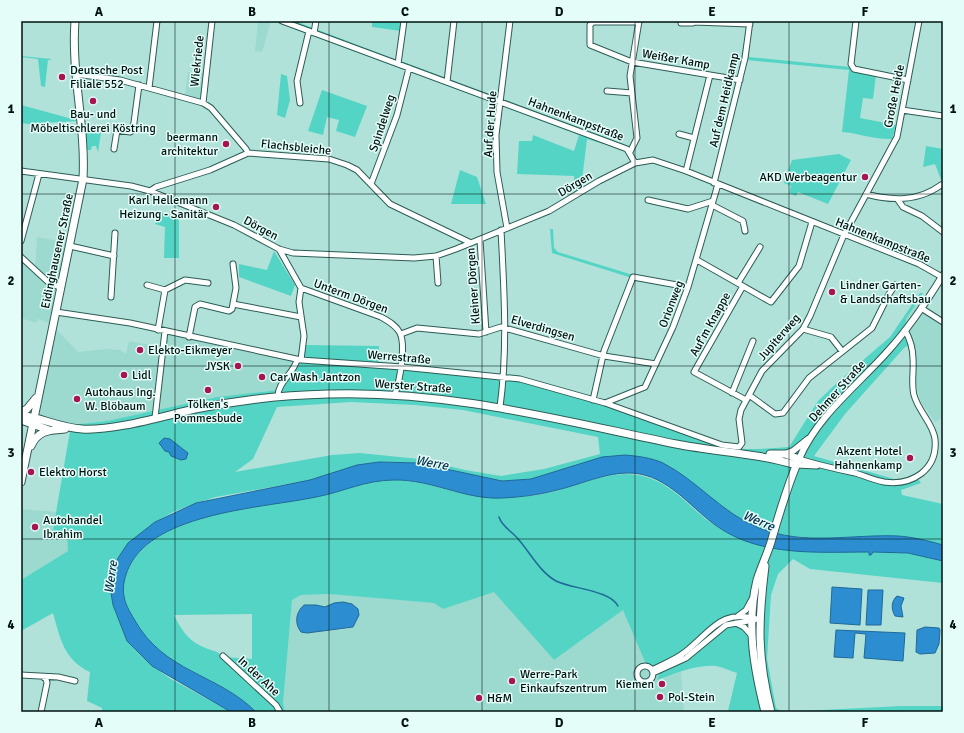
<svg xmlns="http://www.w3.org/2000/svg" width="964" height="733" viewBox="0 0 964 733" font-family="Signika,sans-serif">
<style>
.built{fill:#9cd9cf;fill-rule:evenodd}
.green{fill:#54d4c4;fill-rule:evenodd}
.water{fill:#2c8ed1;stroke:#1f6997}
.lines{fill:none;stroke-linecap:round;stroke-linejoin:round}
.stream{stroke:#1f6997;stroke-width:1.5}
.minor-casing{stroke:#2d5c55;stroke-width:7}
.tertiary-casing{stroke:#2d5c55;stroke-width:8}
.secondary-casing{stroke:#2d5c55;stroke-width:9}
.minor{stroke:#fff;stroke-width:5}
.tertiary{stroke:#fff;stroke-width:6}
.secondary{stroke:#fff;stroke-width:7}
.grid{fill:none;stroke:#011210;stroke-width:1;stroke-opacity:0.55}
.poi-dot{fill:#a71551;stroke:#e4fdf9;stroke-width:1.5}
.labels{text-anchor:middle;stroke-width:3;stroke-linejoin:round;paint-order:stroke}
.street-label{font-size:12px;fill:#011210;stroke:#e4fdf9}
.poi-label{font-size:12px;fill:#011210;stroke:#e4fdf9;text-anchor:start}
.water-label{font-size:13px;font-style:italic;fill:#09314d;stroke:#e4fdf9}
.neatline{fill:none;stroke:#011210;stroke-width:1.5}
.grid-label{font-size:13px;text-anchor:middle;font-weight:bold;fill:#011210}
</style>
<rect width="100%" height="100%" fill="#b0e2da"/>
<path class="built" d="M258,21h13l-9,31 -7,-1z
M188,72l20,2 -3,27 -20,-6z
M37,237l30,6 -18,80 -11,-4 -2,4 -15,-5v-58l14,11z
M915,305l28,18v95l-8,4 -14,-20 -6,-20 -1,-37h-5l-3,-26z
M56,329l22,23 28,-3 14,1 6,4 3,-13 31,6 2,-14 138,30 -21,27 -62,7 -110,24 -36,4 -32,-8z
M21,509l35,3 -4,24 15,-1 1,16 -47,29z
M494,591l60,69 69,-50 33,59 3,5 -1,6 23,-8 3,40h-399l-2,-9 9,-103 9,-5 28,-1 105,9 9,6zM316,605l9,2 32,15 -4,5 -6,2 -33,3 -7,1 -9,-5 -1,-13z"/>
<path class="green" d="M273,21h22l102,39 4,-29 -29,-4v-6h33l-4,40 228,85 -2,5 -40,-12 -6,49 -7,5v-17l-57,-2 2,-33h13l1,-6 41,16 5,-16z
M745,26h6l-2,31 101,10v3l26,5 -3,24 -10,-1 -3,20 36,7 -4,14c-18,1 -33,-6 -50,-7l7,-62 -102,-10 -25,102 -4,-1 18,-78v-6l2,-2 8,-45z
M21,56l30,3v1h-3l-3,27 -4,-1 -3,-27 -17,-2z
M281,74l6,2 3,24 -5,18 -8,-3z
M322,90l45,16 -12,31 -19,-6 3,-11 -12,-3 -4,18 -15,-4z
M21,105l55,15 3,57 -58,-8 58,7 -3,-55 -47,3 -8,-1z
M85,124l17,2 -4,26 -2,-6h-4l-1,4h-4z
M926,146l17,3v30l-2,1 -6,-16 -12,3z
M839,154l12,6 -23,44 -30,-12 -2,4 -7,-3 2,-7 -7,-3 8,-23z
M460,170l17,7 9,27h-35z
M160,212l19,8v38h-15l1,-31 -10,-3z
M550,229h3l1,19 4,4 75,23 -1,3 -80,-25z
M274,251l21,34 -4,11 -52,-19v-13l28,6z
M920,293h3l-17,26 3,26 -5,3 -59,66 -31,42 80,23h8l12,-5 7,9 -20,7 1,5 41,9v41l-43,-9 -82,2 -38,-3 -21,-7 -22,-11 -74,-54 -20,-6 -68,8 -22,9 -23,5 -28,2 -84,-18 -39,-1 -22,3 -47,15 -94,17 -20,6 -23,9 -18,10 -27,21 -10,15 -4,10 -3,25 2,12 14,36 12,13 13,12 19,13 60,33h-129v-4l-15,-7 3,-29c-26,-12 -30,-34 -37,-59l-32,18v-51l47,-29 -1,-16 -15,1 19,-111 36,-4 110,-24 62,-7 21,-27 2,-1 4,-17 73,1v19l141,14 88,26 114,43c22,2 44,1 67,-1l29,-46 23,-22 49,-42zM351,402l64,3 48,5 135,27 2,17 -56,15 -43,7 -36,-6 -46,-11 -59,-6 -28,2 -97,17 18,-13 24,-52z
M625,474c52,1 64,43 106,60 55,23 104,17 161,18l16,1 35,8v22l-133,-14 -17,-10 -15,15 -7,21 -4,64 9,49 6,4 119,-6h42v6h-221l6,-1 9,-38c-7,-2 -14,-6 -21,-7 -20,-2 -41,8 -59,14l2,-6 -6,-8 -7,-2 -23,-54 -69,50 -60,-68 -51,17 -9,-6 -105,-9 -28,1 -9,5 -9,103 2,9h-29c-38,-38 -93,-40 -122,-92 -4,-7 -8,-15 -10,-24 -3,-9 1,-19 5,-28 25,-56 134,-60 186,-71 29,-5 48,-17 79,-17 28,-1 52,12 79,15 18,2 38,2 56,1 18,-1 36,-8 53,-14 14,-4 28,-7 43,-8zM252,614v45l-29,-2c-5,-7 -15,-7 -22,-11 -13,-6 -21,-18 -27,-31z"/>
<path class="water" d="M164,438l6,1 18,14 -2,6 -5,1 -10,-4 -2,-4 -4,-1 -6,-8z
M625,455c13,1 27,3 38,8 35,18 60,51 96,65 45,18 93,6 139,8 15,1 31,5 45,9v16l-35,-8 -35,-1 -2,3h-2v-3c-50,0 -107,5 -151,-25 -25,-17 -46,-47 -78,-53 -28,-5 -57,10 -83,16 -18,5 -36,7 -55,8 -37,2 -71,-19 -108,-18 -29,0 -51,12 -78,17 -52,11 -161,15 -187,70 -4,9 -7,19 -5,29 1,8 6,16 10,23 30,54 83,54 122,93h-25l-79,-46 -25,-25 -14,-36 -2,-12 3,-25 4,-10 10,-15 27,-21 41,-19 114,-23 47,-15 22,-3 39,1 84,18 29,-2 71,-22z
M832,587l30,2 -2,36 -30,-2z
M868,590h15l-2,35h-15z
M897,596l7,2 -3,8 2,11 -8,-1c-4,-7 -4,-15 2,-20z
M343,602l9,2 6,5 1,6 -6,12 -46,6 -6,-1c-7,-9 -5,-20 3,-27h12l9,2 9,-4z
M925,627l14,1 1,2 -1,14 -4,9 -15,1 -4,-2 1,-22z
M836,630l69,3 -2,28 -39,-3 2,-24 -11,-1 -2,25 -19,-1z"/>
<g class="lines">
<path class="stream" d="M499,517c3,10 14,15 20,23 12,14 21,32 37,41 16,8 54,9 62,25"/>
<g class="minor-casing">
<path id="minor" d="M282,21l345,128 8,14
M856,21l-5,43 3,5 54,11
M639,22h-46l-3,3v20l42,17 108,18
M694,22l56,2
M681,23h12l1,-2
M314,33l2,-12
M398,64l6,-43
M75,74l45,6 83,23 8,5 35,41 2,4
M447,82l7,-61
M149,88l8,-67
M607,91l25,2
M203,103l9,-82
M300,103l-3,-22 12,-50
M902,110l41,6
M679,134l15,4
M114,149l3,-19 13,2 3,-2 6,-45
M630,152l7,-14 -7,-62 9,-55
M21,171l110,15 19,5 84,34 45,24 14,4 121,5 22,-2 20,-7 93,-38 50,-30 36,-18 18,-3 33,11 233,93 23,13
M686,171l24,-96
M714,183l31,-125 5,-37
M371,184l26,-69 12,-47
M150,191l6,-4 54,-17 38,-17 81,6 18,6 10,5 33,34 81,39
M866,194c26,7 52,8 75,-9
M648,200l40,9 25,-8
M898,200l5,7 19,9 21,16
M712,205l31,16 2,10
M507,228l-10,-56 -1,-37 14,-114
M480,240l6,92
M21,241l18,-67
M70,246l44,10
M279,249l22,39 -2,14 5,34 -3,24
M436,256l2,27
M21,257l26,24 14,7
M697,260l74,42 28,-36 13,-44
M738,283l22,-36
M147,285l18,5
M743,286l-49,86 52,28
M301,288l80,29c7,4 15,8 19,16 6,13 0,47 -5,61
M111,297l4,-64
M233,304l68,13
M921,308l22,14
M56,312l74,11 171,37 101,7 118,12 85,24 117,42 17,2 3,-4 -3,-24 2,-9 21,-39 41,-42 7,-13 33,-79 54,-100 22,-116
M803,329l28,8 11,14
M158,330l7,-40 20,-10 23,3
M401,334l16,-6 62,6 22,-7 103,29 52,8
M189,337l6,-30 5,-3 29,7 3,-2 4,-21 -3,-24
M732,393l21,-52
M749,395l26,19 8,-1 26,-35 63,-50 17,-34 6,-9
M278,397c-1,-14 16,-24 19,-37
M593,400l11,-49 29,-74 55,10
M605,403l40,-16 28,-60 15,-40 30,-103
M500,407c8,-59 4,-118 1,-177
M155,418l10,-87
M799,459c19,6 37,10 56,14 10,3 19,7 29,9 28,4 54,-12 51,-43 -2,-16 -17,-28 -21,-44 -3,-12 0,-23 -1,-36 0,-10 -3,-20 -8,-29
M796,465l21,1
M738,616l8,-6 6,-11
M736,623l8,4 8,9
M223,656l53,49 4,7
M637 674a8 8 0 1 1 16 0a8 8 0 1 1-16 0Z
M652,670c11,-6 23,-10 33,-18 26,-20 36,-45 75,-32
M653,673l33,-15 40,-33 28,-5
M21,675l37,2 17,4
M41,712l6,-29 -1,-4 -3,-2"/>
</g>
<g class="tertiary-casing">
<path id="tertiary" d="M785,454l8,-3 15,-12
M799,459c19,-44 58,-73 89,-108 21,-23 39,-50 55,-76"/>
</g>
<g class="secondary-casing">
<path id="secondary" d="M21,412l6,-3 9,-11
M21,415c21,3 40,13 61,14 32,2 81,-13 113,-20 44,-9 89,-14 133,-15 120,-4 231,26 348,50 40,8 81,9 120,21
M21,420l28,10
M31,446c7,-16 19,-16 34,-17
M21,482l62,-303c3,-53 -12,-105 -8,-158
M765,566c-7,56 -8,91 6,146
M765,712c-11,-44 -19,-88 -8,-132 4,-13 10,-25 14,-38 8,-28 16,-56 28,-83l-14,-5h-15"/>
</g>
<use href="#minor" class="minor"/>
<use href="#tertiary" class="tertiary"/>
<use href="#secondary" class="secondary"/>
</g>
<path class="grid" d="M175,21v691M329,21v691M482,21v691M635,21v691M789,21v691M21,194h922M21,366h922M21,539h922"/>
<g class="poi-dot">
<circle cx="62" cy="77" r="4"/>
<circle cx="93" cy="101" r="4"/>
<circle cx="226" cy="144" r="4"/>
<circle cx="865" cy="177" r="4"/>
<circle cx="216" cy="207" r="4"/>
<circle cx="832" cy="292" r="4"/>
<circle cx="140" cy="350" r="4"/>
<circle cx="238" cy="366" r="4"/>
<circle cx="124" cy="375" r="4"/>
<circle cx="262" cy="377" r="4"/>
<circle cx="208" cy="390" r="4"/>
<circle cx="77" cy="399" r="4"/>
<circle cx="910" cy="458" r="4"/>
<circle cx="31" cy="472" r="4"/>
<circle cx="35" cy="527" r="4"/>
<circle cx="512" cy="681" r="4"/>
<circle cx="662" cy="684" r="4"/>
<circle cx="660" cy="697" r="4"/>
<circle cx="479" cy="698" r="4"/>
</g>
<g class="labels">
<g class="street-label">
<text transform="translate(676 59) rotate(10)" y="4">Weißer Kamp</text>
<text transform="translate(197 61) rotate(-84)" y="4">Wiekriede</text>
<text transform="translate(894 96) rotate(-79)" y="4">Große Heide</text>
<text transform="translate(724 100) rotate(-77)" y="4">Auf dem Heidkamp</text>
<text transform="translate(576 119) rotate(21)" y="4">Hahnenkampstraße</text>
<text transform="translate(382 123) rotate(-72)" y="4">Spindelweg</text>
<text transform="translate(490 124) rotate(-86)" y="4">Auf der Hude</text>
<text transform="translate(296 147) rotate(6)" y="4">Flachsbleiche</text>
<text transform="translate(575 184) rotate(-31)" y="4">Dörgen</text>
<text transform="translate(261 228) rotate(28)" y="4">Dörgen</text>
<text transform="translate(883 240) rotate(22)" y="4">Hahnenkampstraße</text>
<text transform="translate(57 251) rotate(-78)" y="4">Eidinghausener Straße</text>
<text transform="translate(473 286) rotate(-94)" y="4">Kleiner Dörgen</text>
<text transform="translate(351 296) rotate(20)" y="4">Unterm Dörgen</text>
<text transform="translate(671 304) rotate(-69)" y="4">Orionweg</text>
<text transform="translate(710 324) rotate(-61)" y="4">Auf'm Knappe</text>
<text transform="translate(543 328) rotate(16)" y="4">Elverdingsen</text>
<text transform="translate(779 337) rotate(-49)" y="4">Jupiterweg</text>
<text transform="translate(399 357) rotate(5)" y="4">Werrestraße</text>
<text transform="translate(413 386) rotate(4)" y="4">Werster Straße</text>
<text transform="translate(837 391) rotate(-48)" y="4">Dehmer Straße</text>
<text transform="translate(259 676) rotate(43)" y="4">In der Ahe</text>
</g>
<g class="poi-label">
<text x="70" y="74">Deutsche Post<tspan x="70" dy="14">Filiale 552</tspan></text>
<text x="93" y="118" text-anchor="middle">Bau- und<tspan x="93" dy="14">Möbeltischlerei Köstring</tspan></text>
<text x="218" y="141" text-anchor="end">beermann<tspan x="218" dy="14">architektur</tspan></text>
<text x="857" y="181" text-anchor="end">AKD Werbeagentur</text>
<text x="208" y="204" text-anchor="end">Karl Hellemann<tspan x="208" dy="14">Heizung - Sanitär</tspan></text>
<text x="840" y="289">Lindner Garten-<tspan x="840" dy="14">&amp; Landschaftsbau</tspan></text>
<text x="148" y="354">Elekto-Eikmeyer</text>
<text x="230" y="370" text-anchor="end">JYSK</text>
<text x="132" y="379">Lidl</text>
<text x="270" y="381">Car Wash Jantzon</text>
<text x="85" y="396">Autohaus Ing.<tspan x="85" dy="14">W. Blöbaum</tspan></text>
<text x="208" y="408" text-anchor="middle">Tölken's<tspan x="208" dy="14">Pommesbude</tspan></text>
<text x="902" y="455" text-anchor="end">Akzent Hotel<tspan x="902" dy="14">Hahnenkamp</tspan></text>
<text x="39" y="476">Elektro Horst</text>
<text x="43" y="524">Autohandel<tspan x="43" dy="14">Ibrahim</tspan></text>
<text x="520" y="678">Werre-Park<tspan x="520" dy="14">Einkaufszentrum</tspan></text>
<text x="654" y="688" text-anchor="end">Kiemen</text>
<text x="668" y="701">Pol-Stein</text>
<text x="487" y="702">H&amp;M</text>
</g>
<g class="water-label">
<text transform="translate(432 462) rotate(10)" y="5">Werre</text>
<text transform="translate(759 520) rotate(23)" y="5">Werre</text>
<text transform="translate(110 577) rotate(-82)" y="5">Werre</text>
</g>
</g>
<rect width="964" height="733" fill="none" stroke="#e4fdf9" stroke-width="44"/>
<rect x="22" y="22" width="920" height="689" class="neatline"/>
<g class="grid-label">
<text x="99" y="16">A</text>
<text x="252" y="16">B</text>
<text x="405" y="16">C</text>
<text x="559" y="16">D</text>
<text x="712" y="16">E</text>
<text x="865" y="16">F</text>
<text x="11" y="113">1</text>
<text x="953" y="113">1</text>
<text x="11" y="285">2</text>
<text x="953" y="285">2</text>
<text x="11" y="457">3</text>
<text x="953" y="457">3</text>
<text x="11" y="629">4</text>
<text x="953" y="629">4</text>
<text x="99" y="727">A</text>
<text x="252" y="727">B</text>
<text x="405" y="727">C</text>
<text x="559" y="727">D</text>
<text x="712" y="727">E</text>
<text x="865" y="727">F</text>
</g>
</svg>
